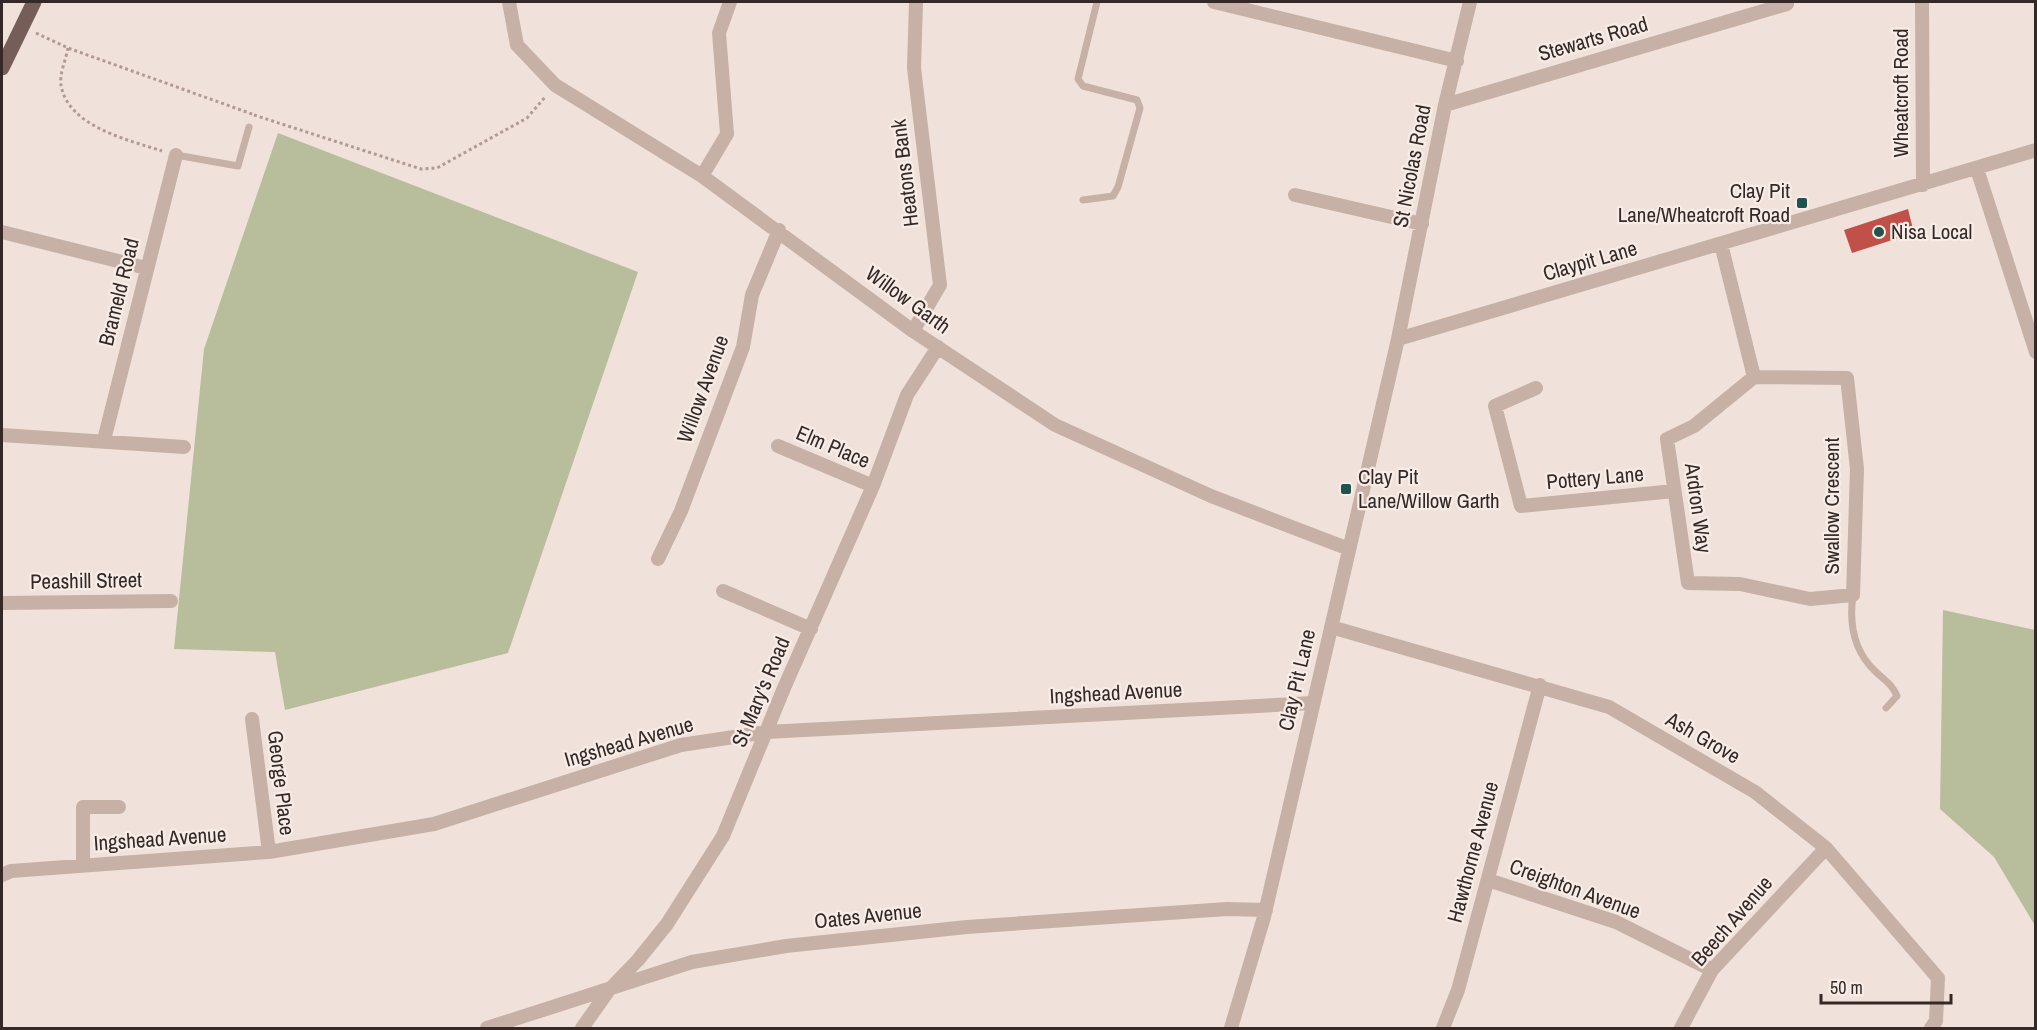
<svg xmlns="http://www.w3.org/2000/svg" width="2037" height="1030" viewBox="0 0 2037 1030" font-family="'Archivo Narrow',sans-serif">
<style>
.green{fill:#b8be9b}
.building{fill:#c05048}
.lines{fill:none;stroke-linecap:round;stroke-linejoin:round}
.path{stroke:#b39a91;stroke-width:3;stroke-dasharray:3 3;stroke-linecap:butt}
.service{stroke:#c7b0a6;stroke-width:7}
.minor{stroke:#c7b0a6;stroke-width:14}
.primary{stroke:#755d58;stroke-width:15}
.poi-dot{fill:#1e534e;stroke:#f8ede6;stroke-width:2}
.labels{text-anchor:middle;stroke-width:4.5;stroke-linejoin:round;paint-order:stroke}
.street-label{font-size:21px;fill:#342927;stroke:#f8ede6}
.poi-label{font-size:21px;fill:#342927;stroke:#f8ede6;text-anchor:start}
</style>
<rect width="100%" height="100%" fill="#f0e2da"/>
<path class="green" d="M278,133l360,139 -130,381 -223,57 -10,-58 -101,-3 30,-300z
M1943,610l92,20v340l-1,-46 -40,-67 -54,-48z"/>
<path class="building" d="M1908,209l6,24 -62,20 -8,-23z"/>
<g class="lines">
<path class="path" d="M36,33l32,15 184,66
M68,48c-2,11 -9,27 -7,37 7,42 68,55 101,66
M254,115l167,54 16,-1 90,-50 19,-22"/>
<path class="service" d="M176,155l62,11 11,-39
M1083,200l30,-4 5,-9 22,-79 -3,-8 -54,-14 -5,-7 19,-77
M1853,595c-4,28 1,56 22,76 9,9 17,13 22,25l-11,12"/>
<path class="minor" d="M509,2l8,43 38,40 147,91 211,155 142,94 156,71 138,53
M1214,2l243,59
M1922,2l1,183
M1445,105l342,-101
M1977,169l59,183
M702,176l25,-42 -8,-101 11,-31
M1295,195l127,29
M2,232l144,36
M1721,244l33,133
M913,331l27,-46 -26,-217 2,-66
M1398,339l638,-189
M1754,377l93,1 10,91 -4,126 -43,4 -70,-15 -52,-1 -21,-144 27,-13z
M1536,388l-41,18 26,100 153,-15
M2,435l182,12
M104,440l72,-285
M778,446l95,40
M658,559l23,-48 62,-164 9,-52 27,-65
M723,591l88,38
M2,603l169,-2
M1331,627l278,80 146,85 71,56 112,130 -2,43 -5,7
M252,719l17,133
M83,866v-59h36
M2,875l9,-4 258,-19 165,-28 247,-79 86,-13 546,-29
M1488,880l128,42 96,48
M487,1028l205,-66 94,-16 181,-19 260,-18 39,1
M582,1028l27,-38 29,-30 29,-36 56,-88 61,-148 89,-202 34,-91 31,-48
M1231,1028l33,-111 134,-578 47,-234 25,-103
M1443,1028l15,-38 82,-305
M1681,1028l31,-58 114,-122"/>
<path class="primary" d="M2,68l32,-66"/>
</g>
<g class="poi-dot">
<rect x="1796" y="197" width="12" height="12" rx="3"/>
<circle cx="1879" cy="232" r="6"/>
<rect x="1340" y="483" width="12" height="12" rx="3"/>
</g>
<g class="labels">
<g class="street-label">
<text transform="translate(1593 39) rotate(-16)" y="7">Stewarts Road</text>
<text transform="translate(1901 93) rotate(-90)" y="7">Wheatcroft Road</text>
<text transform="translate(1412 166) rotate(-79)" y="7">St Nicolas Road</text>
<text transform="translate(905 173) rotate(-97)" y="7">Heatons Bank</text>
<text transform="translate(1590 261) rotate(-16)" y="7">Claypit Lane</text>
<text transform="translate(119 292) rotate(-76)" y="7">Brameld Road</text>
<text transform="translate(908 300) rotate(36)" y="7">Willow Garth</text>
<text transform="translate(703 389) rotate(-70)" y="7">Willow Avenue</text>
<text transform="translate(833 447) rotate(23)" y="7">Elm Place</text>
<text transform="translate(1595 478) rotate(-5)" y="7">Pottery Lane</text>
<text transform="translate(1832 506) rotate(-90)" y="7">Swallow Crescent</text>
<text transform="translate(1698 508) rotate(82)" y="7">Ardron Way</text>
<text transform="translate(86 581) rotate(-1)" y="7">Peashill Street</text>
<text transform="translate(1297 680) rotate(-77)" y="7">Clay Pit Lane</text>
<text transform="translate(761 692) rotate(-67)" y="7">St Mary's Road</text>
<text transform="translate(1116 693) rotate(-3)" y="7">Ingshead Avenue</text>
<text transform="translate(1703 738) rotate(30)" y="7">Ash Grove</text>
<text transform="translate(629 742) rotate(-16)" y="7">Ingshead Avenue</text>
<text transform="translate(281 783) rotate(83)" y="7">George Place</text>
<text transform="translate(160 839) rotate(-4)" y="7">Ingshead Avenue</text>
<text transform="translate(1473 852) rotate(-75)" y="7">Hawthorne Avenue</text>
<text transform="translate(1575 889) rotate(20)" y="7">Creighton Avenue</text>
<text transform="translate(868 916) rotate(-6)" y="7">Oates Avenue</text>
<text transform="translate(1732 921) rotate(-49)" y="7">Beech Avenue</text>
</g>
<g class="poi-label">
<text x="1790" y="198" text-anchor="end">Clay Pit<tspan x="1790" dy="24">Lane/Wheatcroft Road</tspan></text>
<text x="1891" y="239">Nisa Local</text>
<text x="1358" y="484">Clay Pit<tspan x="1358" dy="24">Lane/Willow Garth</tspan></text>
</g>
</g>
<rect width="2037" height="1030" fill="none" stroke="#342927" stroke-width="6"/>
<path d="M1821 994v9h130v-9" fill="none" stroke="#342927" stroke-width="3"/>
<text x="1830" y="994" font-size="18" fill="#342927" stroke="#f8ede6" stroke-width="4.5" paint-order="stroke">50 m</text>
</svg>
